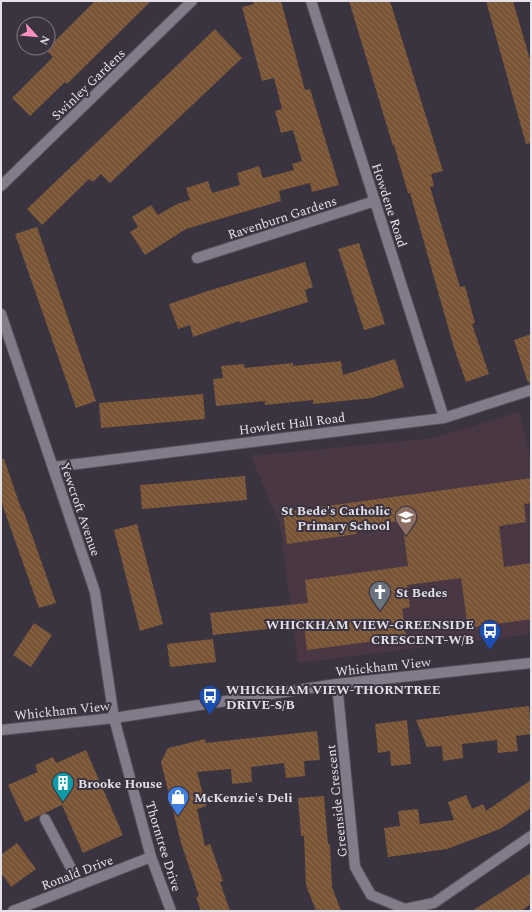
<svg xmlns="http://www.w3.org/2000/svg" width="532" height="912" viewBox="0 0 532 912" font-family="Spectral,serif">
<style>
.education{fill:#493843}
.building{fill:url(#building-back-hatch)}
.lines{fill:none;stroke-linecap:round;stroke-linejoin:round}
.service-casing{stroke:#58525d;stroke-width:12}
.minor-casing{stroke:#58525d;stroke-width:12}
.secondary-casing{stroke:#58525d;stroke-width:12}
.service{stroke:#827b89;stroke-width:10}
.minor{stroke:#827b89;stroke-width:10}
.secondary{stroke:#827b89;stroke-width:10}
.labels{text-anchor:middle;stroke-width:4;stroke-linejoin:round;paint-order:stroke}
.street-label{font-size:13px;fill:#e5e1e9;stroke:#3a3340}
.poi-label{font-size:13px;font-weight:bold;fill:#e5e1e9;stroke:#3a3340;text-anchor:start}
</style>
<defs>
<pattern id="building-back-hatch" width="6" height="6" patternUnits="userSpaceOnUse"><rect width="6" height="6" fill="#795536"/><path d="M-1 5l2 2M0 0l6 6M5-1l2 2" fill="none" stroke="#8c6d53"/></pattern>
</defs>
<rect width="100%" height="100%" fill="#3a3340"/>
<path class="education" d="M519,412l12,47v175l-233,29 -18,-138 -29,-69 182,-18z"/>
<path class="building" d="M95,1h56l-84,83 -2,-2 -35,34 -18,-18 41,-41 -7,-7z
M253,1h28l24,89 5,-1 29,96 -27,7 -2,-9 -31,8 2,10 -95,28 -41,26 -15,-23 8,-5 -6,-10 19,-12 7,10 19,-11 13,-4 -4,-12 22,-7 4,12 28,-8 -3,-12 22,-7 4,12 31,-8 -2,-6 10,-3 -9,-31 -12,3 -6,-22 7,-2 -8,-31 -12,3 -20,-74 12,-3z
M349,1h41l53,170 -12,3 3,12 -4,1 30,100 5,-1 10,37 -3,1 17,50 -23,8 -12,-34 -44,-155h-2l-14,-48 -1,1z
M486,1h27l18,62v80l-5,1z
M215,29l27,29 -132,125 -9,-9 -8,8 -4,-3 -47,46 -15,-16z
M37,227l59,174 -20,7 -61,-174z
M359,243l26,81 -21,6 -26,-81z
M305,262l8,25 -8,3 3,12 -68,21 -1,-2 -46,16 -3,-12 -12,4 -9,-25 42,-14z
M531,334v48l-3,1 -14,-43z
M395,359l9,28 -32,11 -59,6v-4l-48,5v-4l-49,5 -3,-27 10,-1 -2,-12 23,-2 1,4 48,-5v3l48,-5 2,14z
M203,394l2,25 -104,9 -2,-25z
M1,459h3l18,52 1,-1 33,93 -17,5 -38,-107z
M245,476l2,24 -105,9 -2,-24z
M531,478v25l-7,1 2,18 -27,4 5,41 27,-4v56l-63,9 -7,-50 -54,7 3,22 -8,2 4,28 -99,13 -3,-25 -91,10 -3,-22 98,-10 -3,-23 103,-14 -6,-45 -46,6 1,7 -70,10 -4,-32z
M137,524l26,100 -23,7 -26,-101z
M34,623l18,12 -21,32 -18,-12z
M213,639l3,23 -46,5 -3,-23z
M529,706l2,28 -15,2 2,15 -20,2 -1,-13 -35,4 1,14 -20,3 -1,-15 -15,1 -11,-27z
M407,720l4,44 -20,2 -1,-15 -12,2 -3,-29z
M317,731l3,29 -16,1 1,15 -19,2 -2,-15 -33,4 1,15 -20,2 -1,-15 -34,3 9,34 -9,3 8,37 5,-2 13,37 -3,1 10,29h-29l-5,-14 3,-1 -18,-53 -20,-81 7,-14 37,-9 1,4z
M86,750l37,85 -40,18 -21,-48 -37,17 -17,-37 30,-13 -3,-7 18,-8 3,6z
M531,780v28l-31,21 -53,20 -59,8 -4,-29 16,-2 -2,-15 20,-2 2,15 34,-4 -6,-18 18,-7 6,14 11,-5 3,7z
M324,796l4,48h2l2,43 9,24h-25l-10,-26 -2,-49h-3l-3,-38z
M17,843l19,26 -25,18 -10,-14v-18z
M531,873v31l-10,7h-49z"/>
<g class="lines">
<g class="service-casing">
<path id="service" d="M45,819l35,66"/>
</g>
<g class="minor-casing">
<path id="minor" d="M311,1l133,417
M1,186l191,-185
M197,258l178,-57
M1,314l94,278 19,126 37,139 20,54
M53,467l391,-49 87,-28
M337,684l18,183 16,28 34,14 29,-6 97,-67
M13,911l138,-54"/>
</g>
<g class="secondary-casing">
<path id="secondary" d="M1,730l113,-12 223,-34 194,-21"/>
</g>
<use href="#service" class="service"/>
<use href="#minor" class="minor"/>
<use href="#secondary" class="secondary"/>
</g>
<defs>
<g id="school-pin" transform="scale(1.15)"><path d="M0 17L-7.5 6A9.5 9.5 0 1 1 7.5 6Z" fill="#8d6e63" stroke="#3a3340"/><path d="M0-5L7-2L0 1L-7-2ZM-4 1L0 2.5L4 1V4Q0 6-4 4Z" fill="#fff"/></g>
<g id="church-pin" transform="scale(1.15)"><path d="M0 17L-7.5 6A9.5 9.5 0 1 1 7.5 6Z" fill="#6b7280" stroke="#3a3340"/><path d="M-1.2-6h2.4v3.5h3.3v2.4h-3.3V6h-2.4V-.1h-3.3v-2.4h3.3Z" fill="#fff"/></g>
<g id="bus-pin" transform="scale(1.15)"><path d="M0 17L-7.5 6A9.5 9.5 0 1 1 7.5 6Z" fill="#1a4fb4" stroke="#3a3340"/><path d="M-5-6H5V4H4V6H2V4H-2V6H-4V4H-5ZM-3.5-4V0h7V-4ZM-3.5 1.2v1.5H-2V1.2ZM2 1.2v1.5H3.5V1.2Z" fill="#fff"/></g>
<g id="building-pin" transform="scale(1.15)"><path d="M0 17L-7.5 6A9.5 9.5 0 1 1 7.5 6Z" fill="#0f9aa8" stroke="#3a3340"/><path d="M-4-6H4V6H1V3H-1V6H-4ZM-2.5-4.3h1.7v1.8h-1.7ZM.8-4.3h1.7v1.8H.8ZM-2.5-1h1.7V.8h-1.7ZM.8-1h1.7V.8H.8Z" fill="#fff"/></g>
<g id="shop-pin" transform="scale(1.15)"><path d="M0 17L-7.5 6A9.5 9.5 0 1 1 7.5 6Z" fill="#3f7fe0" stroke="#3a3340"/><path d="M-5-2.5h2.3a2.7 3.5 0 0 1 5.4 0H5L5.5 6h-11ZM-1.5-2.5h3a1.5 2.3 0 0 0-3 0Z" fill="#fff"/></g>
</defs>
<g fill-rule="evenodd">
<use href="#school-pin" x="406" y="517"/>
<use href="#church-pin" x="380" y="592"/>
<use href="#bus-pin" x="490" y="631"/>
<use href="#bus-pin" x="210" y="696"/>
<use href="#building-pin" x="63" y="783"/>
<use href="#shop-pin" x="178" y="797"/>
</g>
<g class="labels">
<g class="street-label">
<text transform="translate(88 84) rotate(-44)" y="5">Swinley Gardens</text>
<text transform="translate(390 205) rotate(72)" y="5">Howdene Road</text>
<text transform="translate(282 217) rotate(-18)" y="5">Ravenburn Gardens</text>
<text transform="translate(292 423) rotate(-7)" y="5">Howlett Hall Road</text>
<text transform="translate(81 509) rotate(71)" y="5">Yewcroft Avenue</text>
<text transform="translate(383 666) rotate(-6)" y="5">Whickham View</text>
<text transform="translate(62 710) rotate(-6)" y="5">Whickham View</text>
<text transform="translate(336 801) rotate(-96)" y="5">Greenside Crescent</text>
<text transform="translate(164 846) rotate(73)" y="5">Thorntree Drive</text>
<text transform="translate(77 872) rotate(-21)" y="5">Ronald Drive</text>
</g>
<g class="poi-label">
<text x="390" y="515" text-anchor="end">St Bede's Catholic<tspan x="390" dy="15">Primary School</tspan></text>
<text x="396" y="597">St Bedes</text>
<text x="474" y="629" text-anchor="end">WHICKHAM VIEW-GREENSIDE<tspan x="474" dy="15">CRESCENT-W/B</tspan></text>
<text x="226" y="694">WHICKHAM VIEW-THORNTREE<tspan x="226" dy="15">DRIVE-S/B</tspan></text>
<text x="78" y="788">Brooke House</text>
<text x="194" y="802">McKenzie's Deli</text>
</g>
</g>
<rect width="532" height="912" fill="none" stroke="#e5e1e9" stroke-width="4"/>
<g transform="translate(36 36) rotate(117)"><circle r="19" fill="#3a3340" stroke="#7e7984"/>
<path d="M0-3L7 15L0 10L-7 15Z" fill="#fd8ec0"/>
<text y="-6" font-size="11" font-weight="bold" text-anchor="middle" fill="#e5e1e9">N</text>
</g>
</svg>
